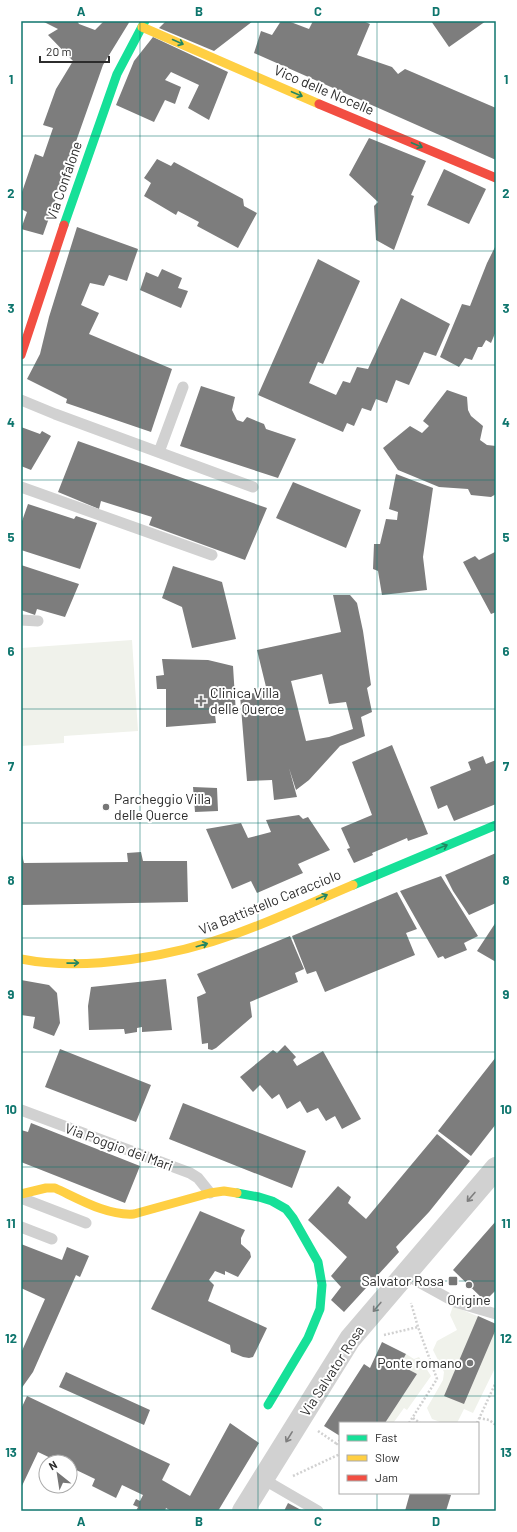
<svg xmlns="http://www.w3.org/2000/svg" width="517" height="1532" viewBox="0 0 517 1532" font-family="Barlow,sans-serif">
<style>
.green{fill:#f0f2eb}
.building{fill:#7d7d7d;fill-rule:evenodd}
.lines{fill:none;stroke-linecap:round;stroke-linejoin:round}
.path{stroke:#d1d1d1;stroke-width:2.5;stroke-dasharray:2 2;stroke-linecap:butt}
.lane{stroke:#d1d1d1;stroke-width:11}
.street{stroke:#d1d1d1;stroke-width:22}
.fast{stroke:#16e098;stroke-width:9}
.slow{stroke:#ffcf43;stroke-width:9}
.jam{stroke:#f24e42;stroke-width:9}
.oneway{stroke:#218662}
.oneway2{stroke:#7e7e7e}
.grid{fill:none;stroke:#0f766e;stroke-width:1;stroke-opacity:0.55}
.poi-dot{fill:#767676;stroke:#fff;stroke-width:1.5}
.labels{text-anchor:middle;stroke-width:4;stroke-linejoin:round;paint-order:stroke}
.street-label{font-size:14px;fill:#2c2c2c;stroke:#fff}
.poi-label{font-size:14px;fill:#2c2c2c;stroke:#fff;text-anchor:start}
.neatline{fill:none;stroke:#0f766e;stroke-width:1.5}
.grid-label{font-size:13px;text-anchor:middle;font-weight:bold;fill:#0f766e}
</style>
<rect width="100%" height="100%" fill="#fff"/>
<path class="green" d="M132,640l6,91 -74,5v7l-43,3v-98z
M453,1306l43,18v42l-23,47 -9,-4 -7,14h-14l-11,-4 -5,-11 16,-28 1,-8 -11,-22 4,-9 20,-11 -7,-15z
M406,1354l8,5 5,-2 12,19 -24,34 -3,-2 -10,14 2,1h-11l32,-49 -17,-9z"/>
<path class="building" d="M42,21h35l2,3 16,6 9,-9h26l-27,44 -60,170 -22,-6 6,-17 -6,-3v-14l14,-41 8,3 10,-29 -10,-3 13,-36 17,-28 -25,-26 10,-6z
M166,21h87l-39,30 -55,-23z
M281,21h7l21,8 4,-8h50l7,3 -13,31 35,12 6,7 7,-5 91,39v52l-242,-107 7,-22 11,4z
M431,21h55l-37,26z
M153,37l75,35 -19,48 -21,-12 11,-23 -28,-13 -6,8 16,7 -6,17 -10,-4 -11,22 -38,-17 18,-44z
M369,138l57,23 -15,34 3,1 -20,54 -18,-10 -2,-34 4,-4 -29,-27z
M157,159l14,7 3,-4 69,37 1,7 13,7 -19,35 -41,-22 2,-4 -21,-11 -2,4 -32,-19 7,-13 -7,-5z
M444,169l42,20 -17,35 -42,-19z
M77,227l61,22 -11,32 -18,-6 -5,11 -14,-3 -9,22 18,8 -10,21 83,35 -21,63 -85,-29 1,-4 -40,-20 13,-25 9,-37z
M496,245v86l-5,12 -5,-3 -4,7h-4l-6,13 -7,-2 -6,9 -19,-10 22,-53 8,2 17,-43z
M318,259l42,22 -37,83 -5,-2 -9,21 27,12 7,-14 7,2 7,-16 11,2 33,-71 49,26 -14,32 -12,-4 -15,33 -13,-5 -9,23 -11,-4 -5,12 -9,-3 -8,18 -7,-3 -4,9 -85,-37z
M162,269l20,9 -4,10 10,3 -7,17 -41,-18 6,-18 12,5z
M201,386l34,11 -3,13 5,10 6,2 4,-5 17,7 2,5 30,10 -18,39 -98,-32z
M447,390l20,7 1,13 3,6 12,10 -3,14 7,5 9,1v48l-5,3 -20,-2 -3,-6 -29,-2 -41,-17 -15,-22 27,-22 12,7 7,-7 -6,-5z
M21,427l19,7 2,-3 9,5 -20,34 -10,-4z
M78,441l189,67 -22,52 -96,-35 3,-8 -51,-16 -2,8 -41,-17z
M396,474l37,14 -10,69 4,33 -45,5 -4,-24 -5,-2 1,-25h6l6,-25 11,1 1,-8 -9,-3z
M293,482l68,28 -15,38 -70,-30z
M28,504l46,15 2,-3 21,7 -17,46 -59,-19v-26z
M495,552l1,1v59l-5,2 -28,-52 12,-6 4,4z
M21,565l58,19 -14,33 -28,-8 -2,6 -14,-5z
M173,566l49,16 14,57 -44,9 -10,-41 -20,-9z
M333,595h17l7,8 6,28 8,54 -4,3 5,24 -11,5 4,19 -25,10 -31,34 -13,10 -7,-22 8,29 -23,3 -2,-20 -25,1 -7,-86 27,-4 -10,-41 84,-18zM322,674l7,30 17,-2 7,27 -24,8 -23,4 -15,-60z
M162,659l46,1 25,6 3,48 -21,1 1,8 -50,4v-38h-9l-1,-13 8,-1z
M392,745l36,89 -20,7 -1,-3 -35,15 1,2 -19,8 -7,-14 3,-1 -9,-20 31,-13 -20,-53z
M483,756l3,8 10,-4v44l-42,17 -7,-16 -9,4 -8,-22 41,-17 -3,-8z
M193,787l24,1 1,23 -23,1z
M299,815l4,4 5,-2 22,33 -32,14 5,9 -46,20 -6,-12 -19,8 -26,-60 35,-6 7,15 23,-6 -5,-12z
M141,852l2,9h44l1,41 -167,3v-50h1l2,8 104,-1 -1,-9z
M496,853v50l-27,12 -16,-24 -8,-16z
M441,876l37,60 -14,7 3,7 -22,9 -2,-3 -5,2 -38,-67z
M397,892l20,37 -11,4 9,22 -90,37 -9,-21 -9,3 -15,-38z
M496,922v40l-19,-11z
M290,936l14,33 -9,4 3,9 -48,20 2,15 -36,31 -4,2 -4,-1v-6l-6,1 -5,-47 9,-4 -9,-19z
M166,979l6,51 -30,2v-5l-5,1v4l-12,2 -1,-5 -35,1 -1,-24 3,-19z
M21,980l28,5 8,8 3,30 -6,13 -21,-8 2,-11 -14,-2z
M285,1045l11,12 -3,3 4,6 26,-15 38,68 -19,10 -7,-13 -9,5 -8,-13 -11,5 -7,-12 -13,8 -8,-15 -7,5 -12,-14 -7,7 -13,-15 33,-27 4,3z
M60,1049l91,36 -15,37 -91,-35z
M496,1057v67l-25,32 -33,-25z
M183,1103l123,48 -14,37 -123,-49z
M31,1123l109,43 -15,37 -104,-41v-32l7,2z
M437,1134l33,27 -41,51 -33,35 3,5 -55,60 -13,-12 10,-13 -10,-11 16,-19 -39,-37 30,-34 13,11 -3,6 18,16z
M200,1211l45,19 -4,8v6l9,8 1,5 -13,20 -13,-6v4l-10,-4 -6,9 5,5 -6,16 59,27 -14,29 -4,1 -6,-1 -12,-5 -1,-7 -79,-36z
M496,1221v69l-11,11 -32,-31z
M21,1244l41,16 5,-13 22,9 -9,21 -4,-2 -43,97 -12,17v-36l24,-54 -24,-11z
M478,1316l18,8v5l-32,75 -20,-8z
M382,1342l24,12 -6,11 17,9 -32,49h-45v13l-16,-10 40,-62 6,4z
M66,1372l84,38 -6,15 -85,-38z
M27,1396l143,68 -8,16 28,16 40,-73 29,20 -41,68h-47l-5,-3 -1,3h-29l2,-4 -5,-2 3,-6 4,2 3,-6 -21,-10 -6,13 -24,-12 3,-7 -25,-12v-5h-11l-21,-10 -17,36v-79z
M410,1493h32l9,2 -5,16h-41z
M288,1503l15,8h-19z"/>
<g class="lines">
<path class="path" d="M384,1335l34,-8
M413,1418l7,5
M479,1418l10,2 7,5
M409,1423l28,-44 -19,-52 -7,-24
M477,1423l19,-41
M318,1431l19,13
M340,1440l-3,4 3,2
M293,1476l47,-22"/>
<path class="lane" d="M21,400l34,14 198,73
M159,452l24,-65
M21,487l191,68
M21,620l17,1
M21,1110l169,63 8,5 12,15
M21,1198l65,25
M21,1227l31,12
M413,1265l2,15 40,22 41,12
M263,1479l55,32"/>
<path class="street" d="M243,1511l107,-172 146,-171"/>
<path class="fast" d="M64,225l53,-151 28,-53
M353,885l143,-60
M237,1193l22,4 13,4 14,8 7,9 25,44 4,23 -2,24 -12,29 -40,67"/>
<path class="slow" d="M142,27l177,77
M21,959c66,13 154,-3 217,-26 39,-14 77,-32 115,-48
M21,1194l25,-6h9c24,11 52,28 79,26l76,-21 14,-2 13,2"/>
<path class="jam" d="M319,104l177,74
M21,355l43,-130"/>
</g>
<defs><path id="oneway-shaft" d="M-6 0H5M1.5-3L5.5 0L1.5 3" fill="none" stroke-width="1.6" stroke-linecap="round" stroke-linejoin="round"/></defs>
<g class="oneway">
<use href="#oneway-shaft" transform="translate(178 42) rotate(24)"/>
<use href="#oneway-shaft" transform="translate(297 94) rotate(23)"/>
<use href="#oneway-shaft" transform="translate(417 145) rotate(23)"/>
<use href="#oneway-shaft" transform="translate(442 847) rotate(-22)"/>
<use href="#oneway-shaft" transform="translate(322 897) rotate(-23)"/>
<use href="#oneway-shaft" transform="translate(202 945) rotate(-16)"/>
<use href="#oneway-shaft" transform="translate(73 963) rotate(-1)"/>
</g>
<g class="oneway2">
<use href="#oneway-shaft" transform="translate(471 1197) rotate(131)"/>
<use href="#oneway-shaft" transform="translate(377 1307) rotate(130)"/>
<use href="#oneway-shaft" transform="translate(289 1437) rotate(122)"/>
</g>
<path class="grid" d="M140,21v1490M258,21v1490M377,21v1402M21,136h475M21,251h475M21,365h475M21,480h475M21,594h475M21,709h475M21,823h475M21,938h475M21,1052h475M21,1167h475M21,1281h475M21,1396h475M377,1493v18"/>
<g class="poi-dot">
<path d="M199 695h4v4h4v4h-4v4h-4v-4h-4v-4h4z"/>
<circle cx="106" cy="807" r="4"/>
<rect x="448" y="1276" width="10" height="10" rx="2"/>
<circle cx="469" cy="1285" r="4"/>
<circle cx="470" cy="1363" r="4"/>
</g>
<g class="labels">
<g class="street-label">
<text transform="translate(324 90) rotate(23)" y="5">Vico delle Nocelle</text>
<text transform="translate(64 181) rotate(-71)" y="5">Via Confalone</text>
<text transform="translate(270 902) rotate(-22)" y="5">Via Battistello Caracciolo</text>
<text transform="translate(119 1147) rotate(20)" y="5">Via Poggio dei Mari</text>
<text transform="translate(332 1371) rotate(-57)" y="5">Via Salvator Rosa</text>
</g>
<g class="poi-label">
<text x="210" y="698">Clinica Villa<tspan x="210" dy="16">delle Querce</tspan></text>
<text x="114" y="804">Parcheggio Villa<tspan x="114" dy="16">delle Querce</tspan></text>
<text x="444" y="1286" text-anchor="end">Salvator Rosa</text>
<text x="469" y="1305" text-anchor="middle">Origine</text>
<text x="462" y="1368" text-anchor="end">Ponte romano</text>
</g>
</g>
<rect width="517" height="1532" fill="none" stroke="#ffffff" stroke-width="44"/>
<rect x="339" y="1422" width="140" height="72" fill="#ffffff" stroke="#ababab"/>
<rect x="347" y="1435" width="20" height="6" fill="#16e098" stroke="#ababab"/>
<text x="375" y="1442" font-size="12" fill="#2c2c2c">Fast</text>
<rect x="347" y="1455" width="20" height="6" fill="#ffcf43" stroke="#ababab"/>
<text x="375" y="1462" font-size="12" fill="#2c2c2c">Slow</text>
<rect x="347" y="1475" width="20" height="6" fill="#f24e42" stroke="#ababab"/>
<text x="375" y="1482" font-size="12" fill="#2c2c2c">Jam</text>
<g transform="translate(58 1474) rotate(330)"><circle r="19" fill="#ffffff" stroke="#ababab"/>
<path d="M0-3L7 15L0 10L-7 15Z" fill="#767676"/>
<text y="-6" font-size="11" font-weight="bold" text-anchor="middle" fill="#2c2c2c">N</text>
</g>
<path d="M40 56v6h69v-6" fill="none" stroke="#2c2c2c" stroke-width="2"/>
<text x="46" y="56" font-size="12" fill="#2c2c2c" stroke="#ffffff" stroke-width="3" paint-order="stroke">20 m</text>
<rect x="22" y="22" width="473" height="1488" class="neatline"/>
<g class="grid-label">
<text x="81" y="16">A</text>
<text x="199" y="16">B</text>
<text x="318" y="16">C</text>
<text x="436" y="16">D</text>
<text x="11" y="84">1</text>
<text x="506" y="84">1</text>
<text x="11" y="198">2</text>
<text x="506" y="198">2</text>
<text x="11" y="313">3</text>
<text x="506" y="313">3</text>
<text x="11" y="427">4</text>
<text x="506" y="427">4</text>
<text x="11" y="542">5</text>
<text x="506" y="542">5</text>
<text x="11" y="656">6</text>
<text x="506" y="656">6</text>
<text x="11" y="771">7</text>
<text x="506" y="771">7</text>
<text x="11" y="885">8</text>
<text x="506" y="885">8</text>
<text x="11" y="999">9</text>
<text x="506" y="999">9</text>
<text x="11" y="1114">10</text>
<text x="506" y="1114">10</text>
<text x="11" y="1228">11</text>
<text x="506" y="1228">11</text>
<text x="11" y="1343">12</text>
<text x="506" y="1343">12</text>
<text x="11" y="1457">13</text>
<text x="506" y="1457">13</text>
<text x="81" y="1526">A</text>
<text x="199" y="1526">B</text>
<text x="318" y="1526">C</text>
<text x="436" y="1526">D</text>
</g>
</svg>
